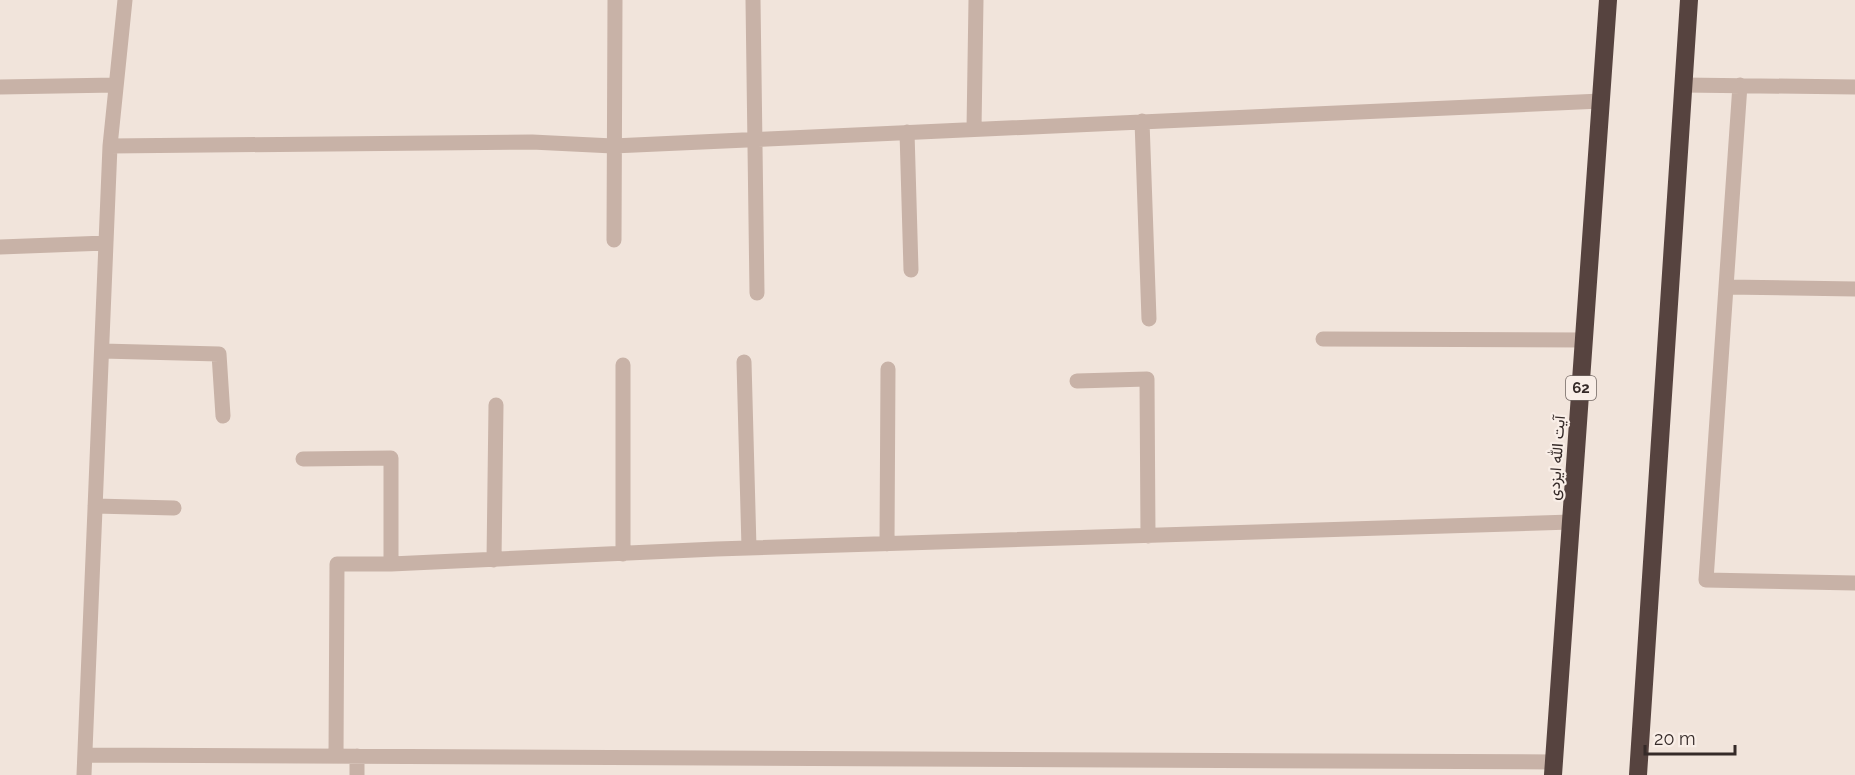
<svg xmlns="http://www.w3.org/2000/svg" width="1855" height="775" viewBox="0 0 1855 775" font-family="Raleway,Vazirmatn,sans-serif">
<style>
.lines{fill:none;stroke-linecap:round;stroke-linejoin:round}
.minor{stroke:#c8b2a7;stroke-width:15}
.highway{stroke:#56433f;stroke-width:18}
.labels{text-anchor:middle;stroke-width:4.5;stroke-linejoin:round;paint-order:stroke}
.shield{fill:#f9eee7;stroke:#706561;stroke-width:1.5}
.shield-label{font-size:15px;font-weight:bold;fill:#352a28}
.street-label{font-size:16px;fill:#352a28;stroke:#f9eee7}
</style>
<rect width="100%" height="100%" fill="#f1e4db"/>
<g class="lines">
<path class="minor" d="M753,0l4,293
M1683,85l172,2
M1740,85l-14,202 129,2
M0,87l116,-2
M1142,121l7,198
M974,129l2,-129
M907,132l4,138
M110,146l422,-4 81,4 988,-45
M614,240l1,-240
M0,247l106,-4
M1726,287l-20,293 149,3
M1323,339l261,1
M102,351l117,3 4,62
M744,362l5,186
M623,365v189
M1077,381l70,-2 1,157
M303,459l88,-1v106l325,-15 855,-27
M95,506l79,2
M887,544l1,-175
M494,560l2,-155
M85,755l1469,7
M336,756l1,-192h54
M84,775l26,-629 15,-146
M357,775v-19"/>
<path class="highway" d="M1553,775l55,-775
M1638,775l51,-775"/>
</g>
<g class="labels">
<rect class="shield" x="1566" y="376" width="30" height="24" rx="4.5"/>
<g class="shield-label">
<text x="1581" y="393">62</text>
</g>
<g class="street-label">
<text transform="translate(1556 458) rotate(-86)" y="6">آیت الله ایزدی</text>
</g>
</g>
<path d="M1645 745v9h90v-9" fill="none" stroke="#352a28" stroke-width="3"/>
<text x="1654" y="745" font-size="18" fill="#352a28" stroke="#f9eee7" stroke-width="4.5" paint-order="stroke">20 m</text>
</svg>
